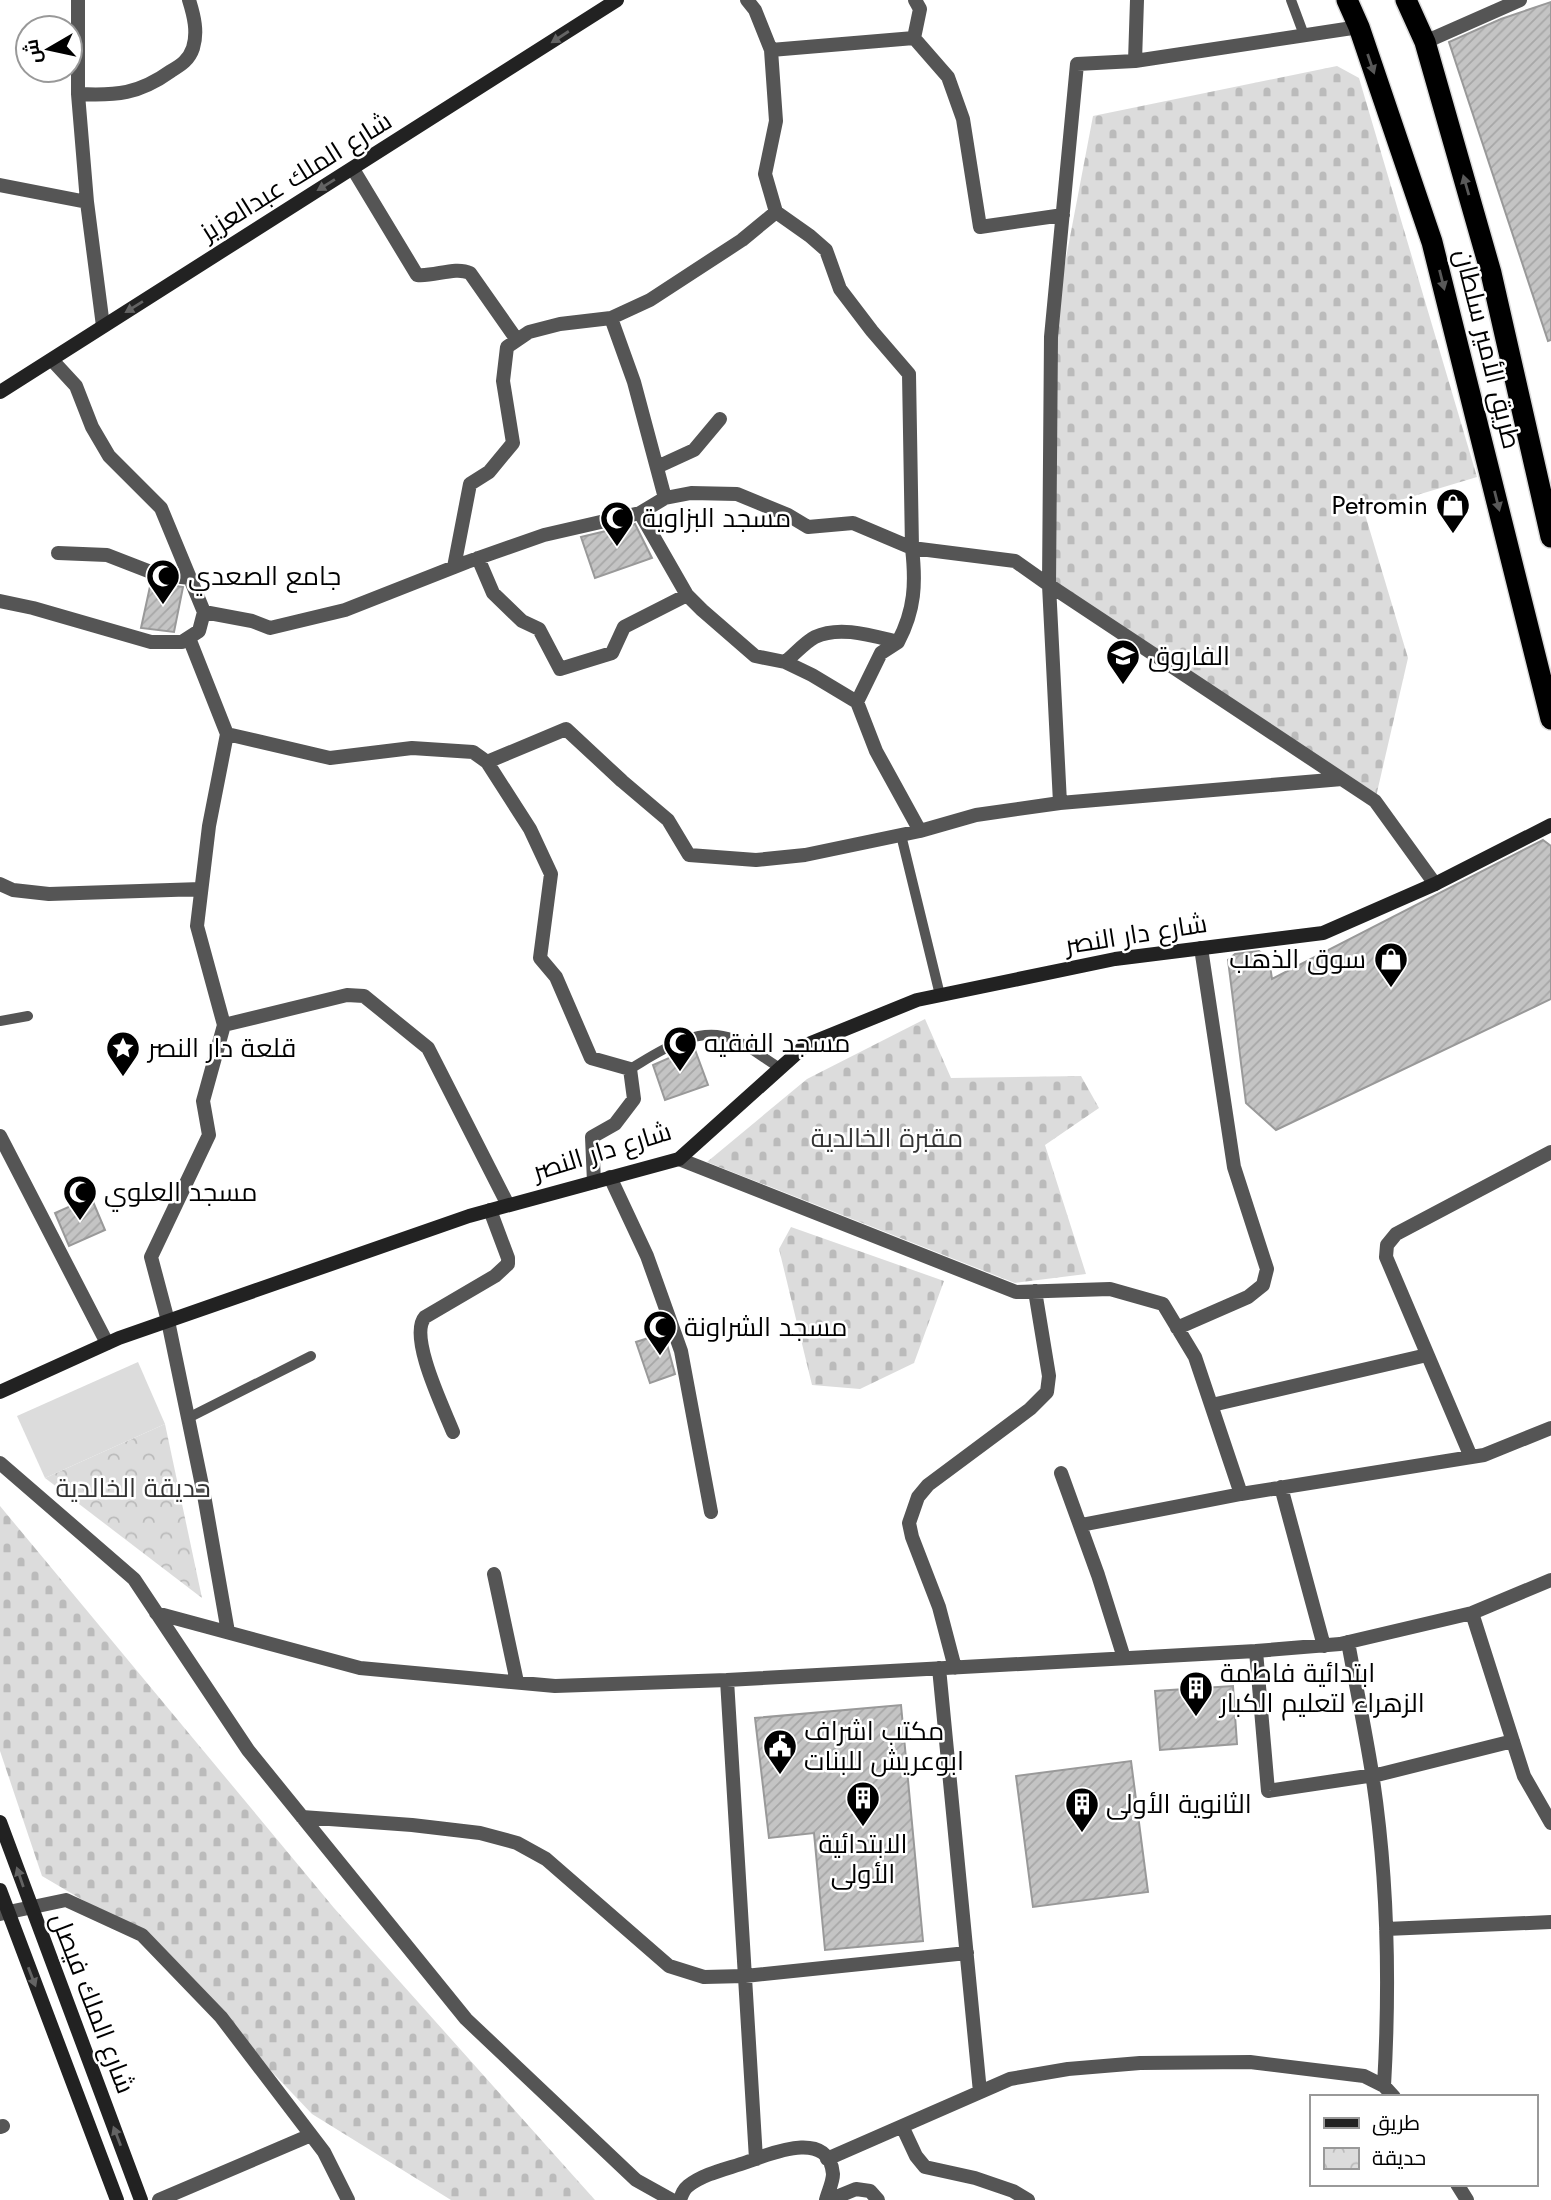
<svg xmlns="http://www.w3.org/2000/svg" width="1551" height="2200" viewBox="0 0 1551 2200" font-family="Jost,Cairo,sans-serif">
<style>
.cemetery{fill:url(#cemetery-stones)}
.park{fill:url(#park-crowns)}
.garden{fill:#dcdcdc}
.building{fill:url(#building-hatch);stroke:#999;stroke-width:2}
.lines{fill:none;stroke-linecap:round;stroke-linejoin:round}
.highway-casing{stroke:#dbdbdb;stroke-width:24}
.lane{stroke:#555;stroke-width:10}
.street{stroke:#555;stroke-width:14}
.secondary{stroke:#222;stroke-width:14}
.highway{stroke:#000;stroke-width:21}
.oneway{fill:#646464}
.oneway2{fill:#595959}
.labels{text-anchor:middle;stroke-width:5;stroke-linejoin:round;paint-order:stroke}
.street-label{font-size:26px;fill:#000;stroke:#fff}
.poi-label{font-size:26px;fill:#000;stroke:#fff;text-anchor:start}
.park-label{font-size:26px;fill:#333;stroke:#fff}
</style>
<defs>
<pattern id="cemetery-stones" width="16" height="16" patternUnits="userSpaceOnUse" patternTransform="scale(1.75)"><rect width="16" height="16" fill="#dcdcdc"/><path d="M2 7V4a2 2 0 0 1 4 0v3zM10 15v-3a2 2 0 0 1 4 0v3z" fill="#bbb"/></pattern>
<pattern id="park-crowns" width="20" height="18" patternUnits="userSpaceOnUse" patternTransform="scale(1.75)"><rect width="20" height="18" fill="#dcdcdc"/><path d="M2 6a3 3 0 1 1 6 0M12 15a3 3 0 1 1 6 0" fill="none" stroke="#bbb"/></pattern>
<pattern id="building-hatch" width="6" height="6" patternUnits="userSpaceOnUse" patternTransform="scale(1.75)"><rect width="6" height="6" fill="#c4c4c4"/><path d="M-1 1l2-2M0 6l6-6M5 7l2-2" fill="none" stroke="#a7a7a7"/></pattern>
</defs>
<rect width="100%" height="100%" fill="#fff"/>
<path class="cemetery" d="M1337,66l22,12 118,399 -113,34 44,147 -33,143 -326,-216 2,-248 42,-221z
M925,1019l26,59 130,-2 18,32 -54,37 41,129 -71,9 -308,-121 100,-83z
M791,1227l153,54 -30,82 -54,26 -48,-4 -33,-136z
M0,1506l334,402 261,292h-144l-139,-86 -170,-179 -100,-59 -42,-125z"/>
<path class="park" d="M165,1424l37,174 -157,-120z"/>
<path class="garden" d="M138,1362l27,62 -120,54 -28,-62z"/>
<path class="building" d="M1551,2v338l-3,1 -99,-299 52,-23z
M635,524l17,34 -57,20 -14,-41z
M151,582l32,5 -9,45 -33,-4z
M1543,840l8,6v153l-275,131 -30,-27 -18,-143 7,-6 24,-3 10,8 3,20z
M694,1047l14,38 -43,15 -12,-35z
M91,1197l14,33 -36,16 -14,-33z
M664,1333l11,41 -25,9 -14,-41z
M1233,1686l4,58 -77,6 -5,-59z
M901,1705l22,236 -98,9 -11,-117 -45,5 -14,-120z
M1131,1761l17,131 -115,15 -17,-131z"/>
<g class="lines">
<g class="highway-casing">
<path id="highway" d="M1347,0l12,27 73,215 119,477
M1406,0l19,42 66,231 60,264"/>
</g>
<path class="lane" d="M1291,0l13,35
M901,835l39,160
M0,1021l28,-5
M630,1069c29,-17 67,-45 103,-30 16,7 32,20 47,29
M188,1418l123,-62"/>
<path class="street" d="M78,0v94l9,108 16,124
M1359,27l-224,34 -58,3 -26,273 -2,248 326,216 60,83
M914,38l34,39 15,42 17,108 83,-12
M1425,42l95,-42
M771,50l143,-12 6,-29 -5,-9
M1135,61l2,-61
M78,94c38,2 61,0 93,-23 10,-6 18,-11 22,-23 5,-16 1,-32 -4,-48
M353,169l64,106c17,2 38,-9 53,-2l47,67
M0,185l87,17
M776,212l34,24 16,14 14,39 32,42 37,43 3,174 103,13 34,24 11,218 -84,12 -56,16 -44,-80 -19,-49
M657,467l37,-17 26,-31
M640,513l47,82 15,15 53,46 30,6c9,-7 20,-20 30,-25 25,-12 58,-1 83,5 17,-32 18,-59 14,-94l-59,-25 -45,4 -20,-12 -51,-21 -46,-1 -26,5
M58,553l49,2 49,19 34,4
M478,558l15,35 29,28 17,8 21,40 52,-16 12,-26 63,-32
M454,567l16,-83 19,-12 24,-29 -10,-62 4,-34 22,-15 31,-8 51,-6 39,-18 92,-60 34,-28 -11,-38 11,-53 -5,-71 -16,-40 -8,-10
M0,601l33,7 118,34h31l17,-11 5,-19 -43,-104 -52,-52 -17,-29 -16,-41 -24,-26
M204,612l48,9 18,7 75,-18 122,-48 77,-27 96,-22 25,-15 -31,-116 -23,-64
M189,638l38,96 103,24 82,-10 61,4 14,10
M785,662l27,13 45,27 24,-49 17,-11
M227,734l-18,92 -12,100 27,99 -21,76 6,34 -58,122 17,64 36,174 24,137
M1060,803l282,-24
M0,884l13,6 36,4 152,-5
M224,1025l123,-30 17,1 64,52 80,157
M0,1136l107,207
M679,1159l337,133 94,-3 53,15 32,53 46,137
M610,1177l37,79 34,95 30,161
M594,1182l-2,-45 23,-13 19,-25 -4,-30 -39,-11 -35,-81 -16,-19 11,-84 -21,-45 -43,-67 79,-33 56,52 46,39 21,35 67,5 49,-5 115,-24
M1177,1328l71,-31 15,-12 4,-16 -33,-102 -33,-219
M1212,1405l215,-50
M453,1432c-9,-23 -45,-96 -28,-115l70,-41 13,-12v-6l-18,-48
M1471,1457l-85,-200 1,-12 9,-11 155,-82
M0,1463l134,116 114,171 218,269 170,161 36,20
M1061,1473l37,102 26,83
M1281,1487l43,159
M1081,1525l160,-31 243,-39 67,-27
M494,1574l23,108
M156,1613l204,55 195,18 172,-6 529,-29 84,-7 132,-31 79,-33
M1472,1613l52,163 27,47
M1348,1642c8,44 17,87 24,131 16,104 18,209 12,313
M1256,1651l12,140 113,-17 132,-33
M939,1668l41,424
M955,1668l-16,-61 -27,-70 -3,-14 9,-26 10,-12 102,-76 17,-17 2,-16 -14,-85
M727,1680l29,479
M302,1817l110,8 68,8 37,10 29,16 123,107 35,11 41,-1 222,-23
M0,1914l66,-14 76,35 79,82 103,135 24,48
M1386,1929l165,-7
M902,2126l14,30 9,11 50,11 38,13 15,9
M0,2127l3,-1
M827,2159l183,-80 58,-10 72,-6 110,-1 114,14 20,10 10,11
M1457,2184l10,16
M159,2200l152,-65
M680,2200c2,-6 3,-10 8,-14 17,-13 39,-17 59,-24 25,-9 82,-33 86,12 0,8 -5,18 -7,26
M829,2200l27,-11 14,2 8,9"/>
<path class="secondary" d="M0,392l617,-392
M0,1392l119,-54 350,-122 210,-57 127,-114 111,-45 198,-41 208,-26 112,-49 116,-59
M0,1822l141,378
M0,1890l117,310"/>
<use href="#highway" class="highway"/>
</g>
<defs><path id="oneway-solid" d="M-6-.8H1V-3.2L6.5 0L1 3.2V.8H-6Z" transform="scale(1.75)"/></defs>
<g class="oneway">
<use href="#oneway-solid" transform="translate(560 37) rotate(147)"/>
<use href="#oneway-solid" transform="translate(326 185) rotate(148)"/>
<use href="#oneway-solid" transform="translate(134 307) rotate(148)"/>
<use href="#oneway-solid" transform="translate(20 1877) rotate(-109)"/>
<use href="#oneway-solid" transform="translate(32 1977) rotate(69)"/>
<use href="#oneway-solid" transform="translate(117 2136) rotate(-111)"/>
</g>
<g class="oneway2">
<use href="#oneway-solid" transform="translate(1371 64) rotate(71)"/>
<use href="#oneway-solid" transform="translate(1466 185) rotate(-106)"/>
<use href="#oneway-solid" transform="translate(1442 280) rotate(76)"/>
<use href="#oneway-solid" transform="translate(1497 501) rotate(76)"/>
</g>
<defs>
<g id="shop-pin" transform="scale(1.75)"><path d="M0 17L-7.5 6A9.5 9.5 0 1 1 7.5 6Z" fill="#000" stroke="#fff"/><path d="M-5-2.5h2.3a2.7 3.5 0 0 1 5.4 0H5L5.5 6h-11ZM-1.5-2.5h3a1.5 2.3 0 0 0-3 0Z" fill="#fff"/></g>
<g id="mosque-pin" transform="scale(1.75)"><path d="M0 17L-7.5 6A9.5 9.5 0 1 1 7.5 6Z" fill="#000" stroke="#fff"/><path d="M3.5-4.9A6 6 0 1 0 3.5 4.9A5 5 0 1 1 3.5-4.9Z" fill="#fff"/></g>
<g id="school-pin" transform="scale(1.75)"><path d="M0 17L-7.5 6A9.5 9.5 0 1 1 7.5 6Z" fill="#000" stroke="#fff"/><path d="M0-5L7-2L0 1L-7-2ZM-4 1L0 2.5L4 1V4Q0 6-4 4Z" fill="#fff"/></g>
<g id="sight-pin" transform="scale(1.75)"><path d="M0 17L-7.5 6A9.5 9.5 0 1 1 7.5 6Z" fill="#000" stroke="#fff"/><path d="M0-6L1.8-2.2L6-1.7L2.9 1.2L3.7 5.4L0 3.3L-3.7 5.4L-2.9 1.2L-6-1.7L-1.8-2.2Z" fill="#fff"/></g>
<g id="building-pin" transform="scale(1.75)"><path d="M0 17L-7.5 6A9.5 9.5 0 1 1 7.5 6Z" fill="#000" stroke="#fff"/><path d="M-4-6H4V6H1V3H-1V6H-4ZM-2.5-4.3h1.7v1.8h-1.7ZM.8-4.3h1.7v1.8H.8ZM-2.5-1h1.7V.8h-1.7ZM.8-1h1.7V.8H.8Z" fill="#fff"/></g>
<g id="civic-pin" transform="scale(1.75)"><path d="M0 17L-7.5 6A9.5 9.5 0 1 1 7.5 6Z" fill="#000" stroke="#fff"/><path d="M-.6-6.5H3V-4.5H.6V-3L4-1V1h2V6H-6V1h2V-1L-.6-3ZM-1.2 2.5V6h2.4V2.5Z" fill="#fff"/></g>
</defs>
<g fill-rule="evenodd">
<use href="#shop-pin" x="1453" y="505"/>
<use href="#mosque-pin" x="617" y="518"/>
<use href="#mosque-pin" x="163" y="576"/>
<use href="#school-pin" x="1123" y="656"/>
<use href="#shop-pin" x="1391" y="959"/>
<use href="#mosque-pin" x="680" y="1043"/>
<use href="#sight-pin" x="123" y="1048"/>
<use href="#mosque-pin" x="80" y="1192"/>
<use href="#mosque-pin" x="660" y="1327"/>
<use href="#building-pin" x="1196" y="1688"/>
<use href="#civic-pin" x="780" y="1746"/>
<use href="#building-pin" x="863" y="1798"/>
<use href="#building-pin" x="1082" y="1804"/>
</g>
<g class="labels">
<g class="street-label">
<text transform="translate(296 176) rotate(-32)" y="9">شارع الملك عبدالعزيز</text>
<text transform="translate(1488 349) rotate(76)" y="9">طريق الأمير سلطان</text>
<text transform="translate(1136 934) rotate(-9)" y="9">شارع دار النصر</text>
<text transform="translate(602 1151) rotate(-17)" y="9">شارع دار النصر</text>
<text transform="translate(93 2003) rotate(69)" y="9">شارع الملك فيصل</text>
</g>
<g class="poi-label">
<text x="1428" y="514" text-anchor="end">Petromin</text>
<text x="642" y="527">مسجد البزاوية</text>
<text x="188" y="585">جامع الصعدي</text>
<text x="1148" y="665">الفاروق</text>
<text x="1366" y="968" text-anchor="end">سوق الذهب</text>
<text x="704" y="1052">مسجد الفقيه</text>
<text x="148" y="1057">قلعة دار النصر</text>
<text x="104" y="1201">مسجد العلوي</text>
<text x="684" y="1336">مسجد الشراونة</text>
<text x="1220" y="1682">ابتدائية فاطمة<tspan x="1220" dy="30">الزهراء لتعليم الكبار</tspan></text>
<text x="804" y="1740">مكتب اشراف<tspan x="804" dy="30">ابوعريش للبنات</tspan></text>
<text x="1106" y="1813">الثانوية الأولى</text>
<text x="863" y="1853" text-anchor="middle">الابتدائية<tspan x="863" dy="30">الأولى</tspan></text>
</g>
<g class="park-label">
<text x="887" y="1147">مقبرة الخالدية</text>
<text x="133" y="1497">حديقة الخالدية</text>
</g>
</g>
<rect x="1310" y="2095" width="228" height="91" fill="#ffffff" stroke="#999999" stroke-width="2"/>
<rect x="1324" y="2118" width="35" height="10" fill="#222222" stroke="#999999" stroke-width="2"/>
<text x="1372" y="2130" font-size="21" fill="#000000">طريق</text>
<rect x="1324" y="2148" width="35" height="21" fill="url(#park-crowns)" stroke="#999999" stroke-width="2"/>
<text x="1372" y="2165" font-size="21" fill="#000000">حديقة</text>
<g transform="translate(49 49) rotate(261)"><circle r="33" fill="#ffffff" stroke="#999999" stroke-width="2"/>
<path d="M0-5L12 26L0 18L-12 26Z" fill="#000000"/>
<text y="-10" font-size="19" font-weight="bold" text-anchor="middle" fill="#000000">ش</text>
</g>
</svg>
